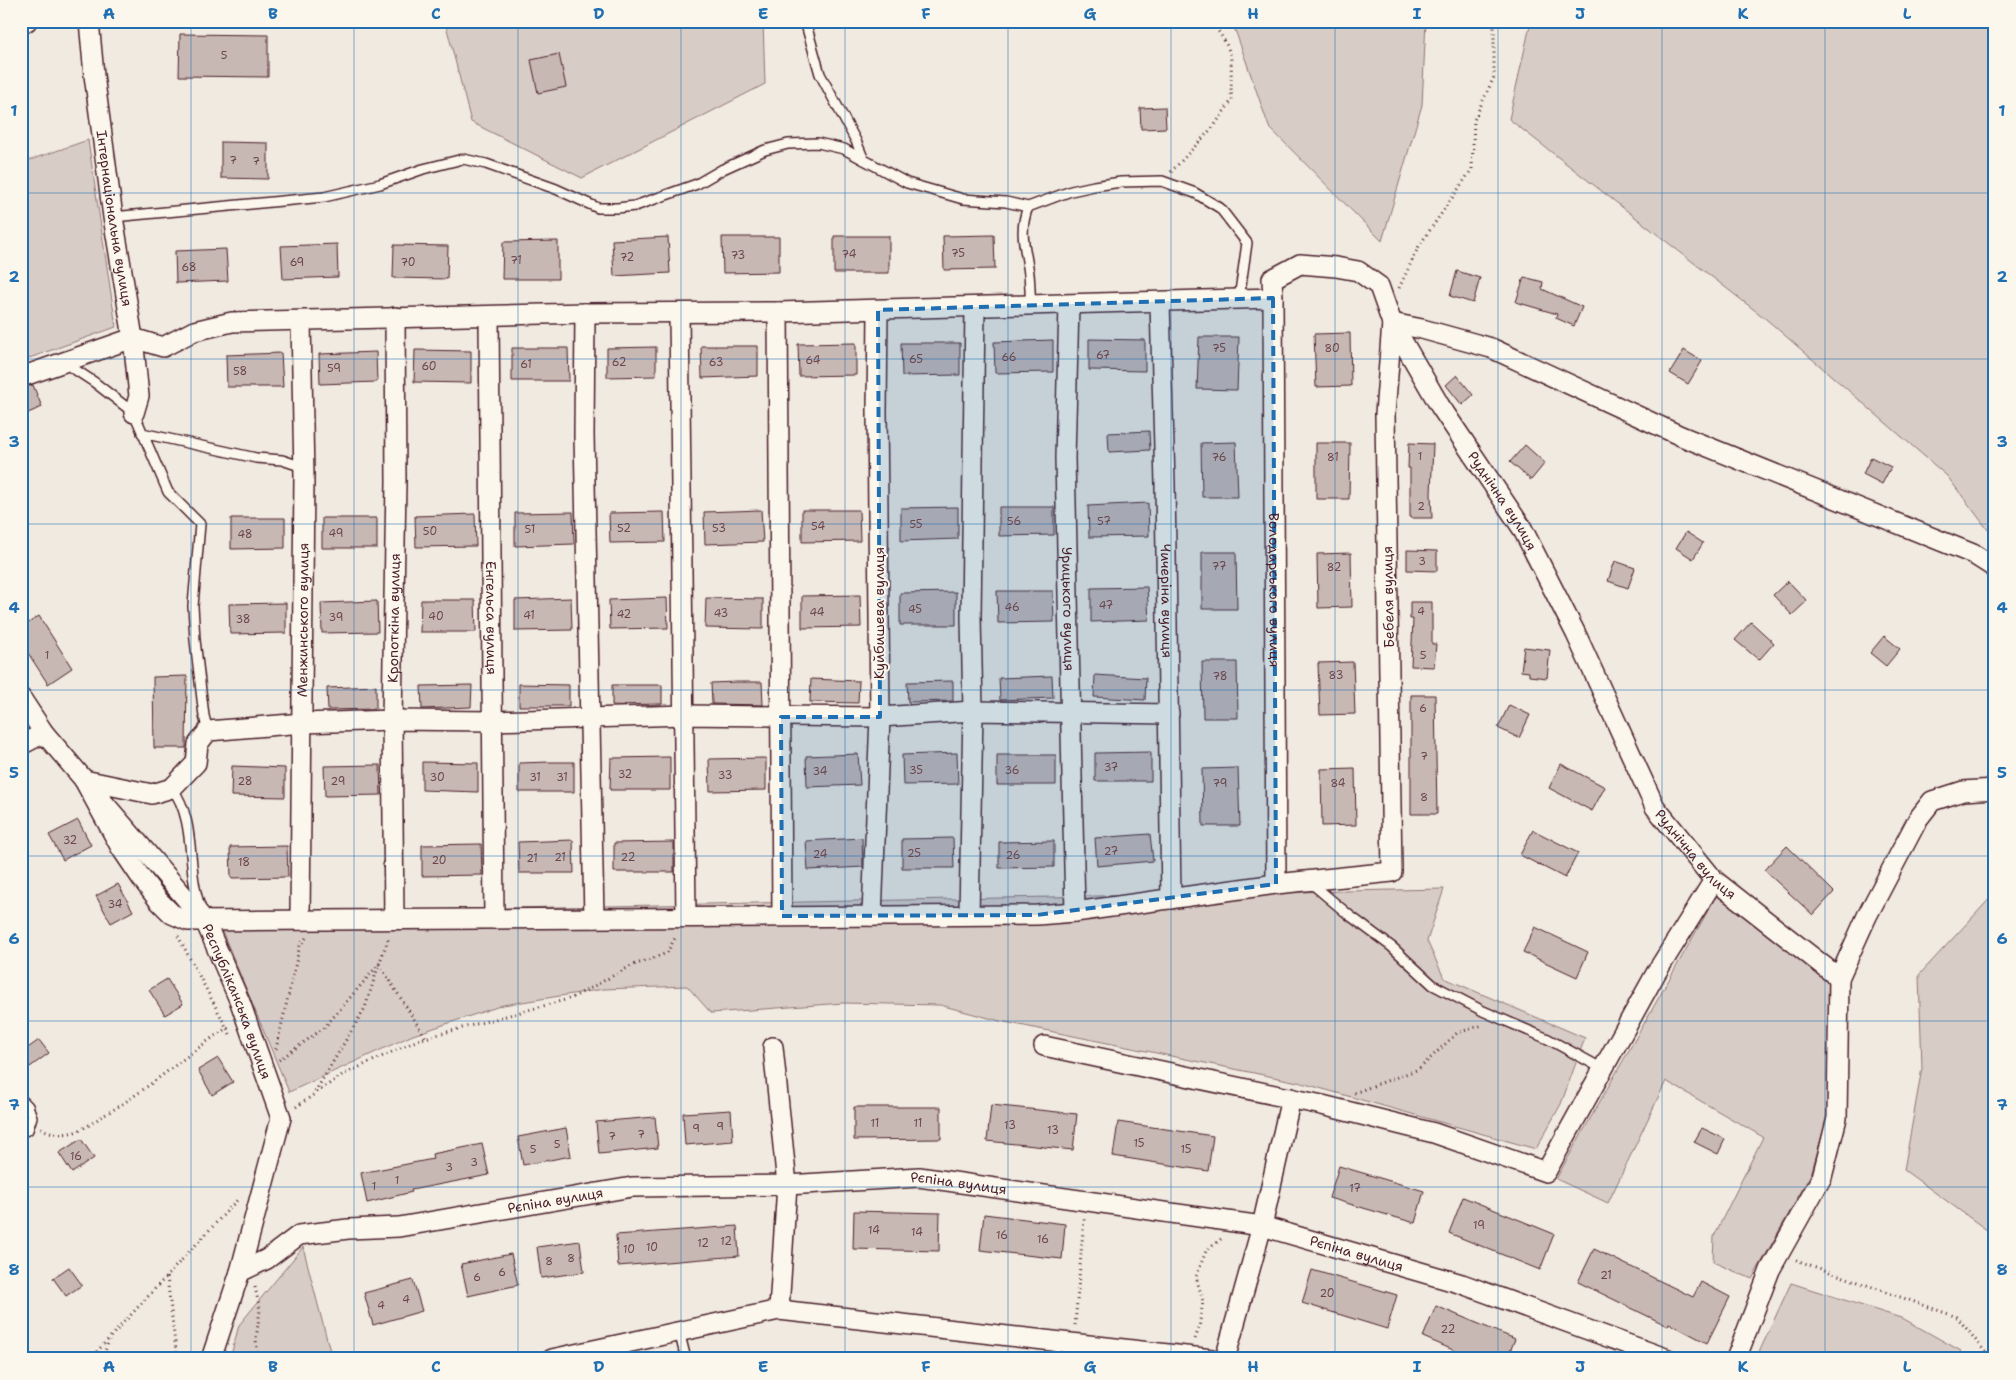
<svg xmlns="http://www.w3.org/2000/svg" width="2016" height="1380" viewBox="0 0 2016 1380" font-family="'Shantell Sans',sans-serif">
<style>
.green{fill:#d8ccc6;stroke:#917678}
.building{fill:#c8b8b3;stroke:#4a1f2b}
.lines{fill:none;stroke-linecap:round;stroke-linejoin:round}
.lane-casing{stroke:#4a1f2b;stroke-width:12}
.street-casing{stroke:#4a1f2b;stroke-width:22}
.path{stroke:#4a1f2b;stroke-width:3;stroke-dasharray:1 4;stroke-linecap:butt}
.lane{stroke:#fbf7ec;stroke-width:9}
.street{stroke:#fbf7ec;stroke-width:19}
.marked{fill:#1f6fb2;fill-opacity:0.2;stroke:#1f6fb2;stroke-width:4;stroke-dasharray:10 6;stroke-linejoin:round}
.grid{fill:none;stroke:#1f6fb2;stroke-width:1;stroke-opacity:0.55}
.labels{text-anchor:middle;stroke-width:4;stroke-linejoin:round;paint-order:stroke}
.number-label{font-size:11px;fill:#6a454d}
.street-label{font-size:14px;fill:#4a1f2b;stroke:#fbf7ec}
.neatline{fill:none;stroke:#1f6fb2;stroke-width:2}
.grid-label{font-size:16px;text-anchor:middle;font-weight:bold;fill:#1f6fb2}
</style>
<rect width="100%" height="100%" fill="#f0eae0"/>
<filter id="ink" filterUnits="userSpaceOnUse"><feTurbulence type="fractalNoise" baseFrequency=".02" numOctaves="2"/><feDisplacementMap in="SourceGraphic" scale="10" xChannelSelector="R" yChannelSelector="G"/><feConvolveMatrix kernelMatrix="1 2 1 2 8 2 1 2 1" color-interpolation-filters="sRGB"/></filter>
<g filter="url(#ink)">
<path class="green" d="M445,21h318l2,63 -183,94 -111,-56z
M1232,21h194l-4,84 -40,136 -113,-114z
M1531,21h464v510l-7,-1 -41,-54 -181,-157 -257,-200z
M88,140l28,187 -95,34v-198z
M1444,889l-17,52 17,37 141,60 -24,66 -25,45 -238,-67 -298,-61 -60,-16 -97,-2 -132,10 -24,-27 -83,3 -101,16 -90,30 -124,57 -74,-178z
M1718,893l111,89 -1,134 -17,58 -59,105 -39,-17 1,-26 49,-99 -97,-56 -58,122 -52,-24z
M1995,893v343l-91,-66 18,-102 -3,-93z
M303,1247l29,112h-102l9,-34z
M1791,1283l113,36 57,32 -7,8h-198z"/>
<path class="building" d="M180,34l88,1v42l-89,-1z
M559,54l7,33 -28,6 -7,-33z
M1165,107l1,21 -25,1 -1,-21z
M221,142l47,1v36l-47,-1z
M994,235l1,34 -51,1 -1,-34z
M834,236h55v37h-55z
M668,237l2,36 -56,3 -2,-36z
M722,237h57v35l-56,1z
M558,241v38h-56l1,-37z
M337,244l1,33 -55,2 -2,-33z
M394,245l54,1 -1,33 -54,-1z
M226,249l2,32 -52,2 -1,-32z
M1457,271l23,7 -7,25 -23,-7z
M1524,277l19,5 -1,7 40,18 -8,19 -18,-8 1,-4 -41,-12z
M1350,333l1,53 -35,1 -2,-53z
M1199,337h40l-2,53 -40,-1z
M1089,339l56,1v31l-56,-1z
M1053,340v32l-58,1 -1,-31z
M856,343v32l-57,1 -1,-32z
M901,343h59v32l-58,1z
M701,346h57v30l-56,2z
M656,347v29l-49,1v-29z
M512,348h56l1,33h-57z
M415,350l56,1v32l-57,-1z
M1684,350l18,11 -14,23 -18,-11z
M376,352l1,30 -57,2 -1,-30z
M281,353l2,34h-56l-1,-32z
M1457,375l16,20 -11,10 -16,-20z
M33,385l9,22 -21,9v-28z
M1149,431l1,19 -41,2 -1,-19z
M1236,442l2,55h-36l-1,-54z
M1316,443h34l-1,56h-33z
M1409,443l24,1 -2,50 1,24h-22v-50h-2z
M1525,445l20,18 -14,17 -21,-18z
M1871,457l20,10 -9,17 -19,-10z
M1148,503l1,33 -60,1 -1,-31z
M958,507v32l-57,2v-33z
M999,507h55v28l-55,1z
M761,510l2,32 -58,2 -1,-32z
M802,510h57l1,31 -58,1z
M573,512l1,32 -59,2v-33z
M664,512l1,30 -55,1 -1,-30z
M475,514l1,32 -60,1 -1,-31z
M231,518h54v30l-54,1z
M322,518h55v30h-55z
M1686,532l17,11 -10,16 -17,-11z
M1407,550l30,1v20l-30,-1z
M1202,552h34l1,57h-35z
M1351,553l1,54 -34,1 -1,-54z
M1615,561l20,7 -7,20 -20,-7z
M1788,581l19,20 -15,14 -19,-20z
M1147,587l2,33 -58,2v-34z
M997,591h56l1,31 -56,1z
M956,592v33h-56v-32z
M860,595l1,32 -59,1v-32z
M571,598l1,32 -57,1v-31z
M667,598l1,30 -58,1 -1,-29z
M706,598l57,1v30l-58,-1z
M421,600h54l1,32h-56z
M377,601l1,31 -56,1 -1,-30z
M1410,602h22v42h4l-2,23 -23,-1 2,-47h-3z
M286,603v30l-56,1 -1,-30z
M39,616l33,52 -24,16 -27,-42v-14z
M1751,622l23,21 -15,17 -24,-20z
M1884,636l16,13 -14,17 -16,-13z
M1524,647l26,3 -3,28 -18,-2v-4l-8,-1z
M1202,662h35l1,56h-35z
M1353,662l2,52 -35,1 -2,-52z
M1095,675l51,3 -1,22 -51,-3z
M187,676l-1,72h-32l-1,-71z
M1052,676l1,22 -53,2 -1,-22z
M811,679l48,2 -1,22 -48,-1z
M953,681v20l-45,1 -1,-20z
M737,682h25l1,23 -51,-1 -1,-21z
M519,684l50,1v21h-50z
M472,685l-1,22 -49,2 -1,-23z
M612,685h50v19l-50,1z
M376,686v23l-48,1 -1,-22z
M1411,695h24l2,119h-26z
M1509,705l21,10 -11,23 -21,-10z
M1151,752v29h-56v-28z
M957,753l1,31 -55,1 -1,-30z
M858,754l2,31 -53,2 -1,-31z
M997,755h59v30h-59z
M670,757v33h-60l1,-32z
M766,758v32l-56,1 -1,-32z
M422,762l56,1v29l-56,-2z
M550,762h24v30h-55v-29z
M1561,764l44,23 -13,24 -43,-23z
M380,765l1,30 -56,1 -1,-30z
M232,766l53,2v29l-54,-1z
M1238,768l2,58h-37l-1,-57z
M1355,768l1,57 -34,1 -1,-57z
M78,820l13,25 -28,15 -14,-25z
M1533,830l45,23 -13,25 -45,-23z
M1150,834l3,27 -56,5 -2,-28z
M862,838l1,29 -55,3 -2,-29z
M953,838l1,30h-52v-29z
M573,840l1,33h-55l-1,-31z
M1054,841v26l-55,1v-26z
M674,842v30h-60v-29z
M481,844l1,31 -60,1v-31z
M287,846l1,31 -57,1 -1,-31z
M1787,846l47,46 -21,23 -49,-45z
M118,884l15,27 -22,12 -15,-27z
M1535,927l53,25 -11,25 -54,-25z
M167,979l16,25 -18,11 -16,-25z
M39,1040l10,13 -19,14 -9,-14z
M218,1058l15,24 -21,13 -14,-25z
M991,1105l86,9 -4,36 -86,-9z
M854,1107h87v32l-87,1z
M731,1110l2,31 -48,4 -2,-32z
M655,1117l3,31 -59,6 -3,-32z
M1118,1122l95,14 -5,35 -95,-15z
M566,1128l5,28 -48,9 -5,-28z
M1702,1128l23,11 -7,15 -24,-12z
M81,1139l13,19 -22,15 -13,-20z
M482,1144l7,31 -78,15 1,2 -45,11 -6,-30 72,-14 -1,-5z
M1339,1166l85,25 -9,32 -86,-25z
M1463,1197l91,37 -14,36 -91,-37z
M854,1211l86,2 -1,38 -86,-2z
M984,1214l81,10 -3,35 -82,-9z
M737,1226l2,30 -121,10 -2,-31z
M580,1241l4,31 -43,6 -4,-31z
M1594,1249l99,48 8,-15 29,15 -23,46 -38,-20 -1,3 -90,-44z
M511,1254l7,31 -50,11 -7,-32z
M69,1267l13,18 -16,11 -13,-18z
M1312,1270l85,25 -10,34 -85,-26z
M413,1280l9,31 -49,14 -9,-32z
M1436,1306l79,33 -8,20h-33l-51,-22z"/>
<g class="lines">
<g class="lane-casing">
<path id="lane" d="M805,21l15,53 36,67 8,19
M1028,207c-10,26 -2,41 1,67 1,10 1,21 2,32
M113,217l211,-20 56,-13 43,-15 40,-10 23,5 70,25 42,19h19l18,-2 62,-22 26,-15 42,-19 23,-6 30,-1 26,6 63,34 56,16 43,3 22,5 43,-16 23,-5 27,-4 41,-1 33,12 25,15 27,35 -8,56
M65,363l29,19 40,31 34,79 32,32 -7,82 2,34 9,76 4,15
M142,433l114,25 26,2 21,7
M172,788c25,33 14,81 28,118
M1311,883l38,32 43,32 41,38 50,26 65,28 55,30
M21,1099l7,7 4,11 -4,13 -7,2
M679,1331l7,28"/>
</g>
<g class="street-casing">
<g id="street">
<path id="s1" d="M89,21l5,54 19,142 20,121 6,58 -5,17"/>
<path d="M21,23l6,-2"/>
<path id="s2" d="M1273,298l3,586"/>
<path id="s3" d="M1160,303l5,181 6,415"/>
<path id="s4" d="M1069,305l-4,153 10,454"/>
<path d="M778,312l4,604"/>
<path d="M585,313l-1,122 10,483"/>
<path d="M679,313l7,604"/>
<path id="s5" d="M489,317l5,602"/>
<path d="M1392,323l30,6 69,19 190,88 292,118 22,14"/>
<path id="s6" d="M21,377l112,-39 30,9 31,-16 38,-9 353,-9 193,-1 495,-14 -1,-19 28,-15 36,3 22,4 21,15 13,37 48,83 82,122 54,106 79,173 59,73 125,98 28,-62 51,-97 14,-18 31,-10 32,-2"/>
<path id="s7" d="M21,698l23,35 161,188 35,81 41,116 -41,154 -29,87"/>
<path d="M21,745l23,-12"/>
<path d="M84,780l37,68 21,31 17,22 13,13 16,7 849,-6 38,-3 201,-28 116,-12 -7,-458 7,-91"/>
<path d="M84,780l68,14 20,-6 24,-25 2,-19 10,-13 95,-8 89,-3 100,1 192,-6 196,2 93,-6 196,3"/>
<path d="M969,915l4,-204 -2,-94 4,-310"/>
<path d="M872,916l8,-199 -3,-306 1,-101"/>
<path id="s8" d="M394,919l-2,-199 4,-238 -1,-165"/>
<path id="s9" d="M300,920l4,-444 -3,-155"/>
<path d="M1044,1046l278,59 112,28 112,39 110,-199 58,-93"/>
<path d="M773,1047l14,138 -8,125"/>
<path id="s10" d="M240,1272l27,-13 32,-24 49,-6 51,-2 233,-40 155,-2 132,-8 343,49 200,58 206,75"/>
<path d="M552,1359l227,-49 433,49"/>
<path d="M1225,1359l37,-133 29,-128"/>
<path d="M1736,1359l34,-89 52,-93 15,-59 2,-140"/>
</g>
</g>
<path class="path" d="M1171,172l43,-46 18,-26c-2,-13 0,-26 -1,-40 -1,-13 -12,-29 -21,-39
M1399,288l20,-42 53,-77 2,-49 20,-43v-56
M178,936l52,98
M379,964l47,74
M276,1049l24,-104 6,-7
M279,1060l45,-32 55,-64 10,-27
M315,1092l50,-84 13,-41
M1354,1093l65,-24 38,-36 26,-8
M296,1107l46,-32 76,-35 154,-42 59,-32 36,-13 9,-17
M41,1128c8,5 20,7 29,5 10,-1 22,-10 31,-16 46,-26 85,-63 129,-91
M1796,1260l161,57 34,42
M167,1277l10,82
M255,1287l5,23 -4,29 2,20
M1075,1325l9,-106
M1195,1339l4,-11 4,-27 -7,-24 10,-26 15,-12
M90,1359l149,-161
M102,1359l7,-19"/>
<use href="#lane" class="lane"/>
<use href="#street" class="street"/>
</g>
</g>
<path class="marked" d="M1273,298l3,586 -239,31 -255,1 -1,-199h99l-2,-407z"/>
<path class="grid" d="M191,21v1338M354,21v1338M518,21v1338M681,21v1338M845,21v1338M1008,21v1338M1171,21v1338M1335,21v1338M1498,21v1338M1662,21v1338M1825,21v1338M21,193h1974M21,359h1974M21,524h1974M21,690h1974M21,856h1974M21,1021h1974M21,1187h1974"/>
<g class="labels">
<g class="number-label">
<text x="224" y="59">5</text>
<text x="233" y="164">7</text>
<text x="256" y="165">7</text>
<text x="958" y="257">75</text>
<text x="849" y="258">74</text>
<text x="738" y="259">73</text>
<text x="627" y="261">72</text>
<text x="516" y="264">71</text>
<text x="297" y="266">69</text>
<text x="408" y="266">70</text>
<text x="189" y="271">68</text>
<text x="1219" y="352">75</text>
<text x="1332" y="352">80</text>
<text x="1103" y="359">67</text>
<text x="1009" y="361">66</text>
<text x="916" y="363">65</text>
<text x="813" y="364">64</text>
<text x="619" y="366">62</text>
<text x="716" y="366">63</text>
<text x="526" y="368">61</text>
<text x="429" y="370">60</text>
<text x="334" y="372">59</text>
<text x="240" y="375">58</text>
<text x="1420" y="460">1</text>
<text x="1219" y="461">76</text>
<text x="1333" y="461">81</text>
<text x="1421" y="510">2</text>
<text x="1014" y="525">56</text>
<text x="1104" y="525">57</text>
<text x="916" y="528">55</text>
<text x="818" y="530">54</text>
<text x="624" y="532">52</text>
<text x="719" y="532">53</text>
<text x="530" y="533">51</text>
<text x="430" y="535">50</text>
<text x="336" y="537">49</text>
<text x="245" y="538">48</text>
<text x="1422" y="565">3</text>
<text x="1219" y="570">77</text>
<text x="1334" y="571">82</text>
<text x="1106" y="609">47</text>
<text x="1012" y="611">46</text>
<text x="915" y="613">45</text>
<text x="1421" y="615">4</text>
<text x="817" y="616">44</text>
<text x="721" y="617">43</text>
<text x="624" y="618">42</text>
<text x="529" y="619">41</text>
<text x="436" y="620">40</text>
<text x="336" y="621">39</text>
<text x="243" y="623">38</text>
<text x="47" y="659">1</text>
<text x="1423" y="659">5</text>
<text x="1336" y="679">83</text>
<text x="1220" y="680">78</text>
<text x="1423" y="712">6</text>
<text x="1424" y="760">7</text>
<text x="1111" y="771">37</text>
<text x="916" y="774">35</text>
<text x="1012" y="774">36</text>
<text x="820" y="775">34</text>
<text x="625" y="778">32</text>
<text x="725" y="779">33</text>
<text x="437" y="781">30</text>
<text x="535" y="781">31</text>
<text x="562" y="781">31</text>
<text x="245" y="785">28</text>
<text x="338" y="785">29</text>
<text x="1220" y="787">79</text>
<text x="1338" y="787">84</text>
<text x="1424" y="801">8</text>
<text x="70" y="844">32</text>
<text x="1111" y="855">27</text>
<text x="914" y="857">25</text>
<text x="820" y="858">24</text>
<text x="1013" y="859">26</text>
<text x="560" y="861">21</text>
<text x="628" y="861">22</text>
<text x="532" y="862">21</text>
<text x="439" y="864">20</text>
<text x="244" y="866">18</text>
<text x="115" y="908">34</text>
<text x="875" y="1127">11</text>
<text x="918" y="1127">11</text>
<text x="1010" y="1129">13</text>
<text x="720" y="1130">9</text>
<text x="696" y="1132">9</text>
<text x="1053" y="1134">13</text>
<text x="641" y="1138">7</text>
<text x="612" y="1140">7</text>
<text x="1139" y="1147">15</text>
<text x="557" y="1148">5</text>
<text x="533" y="1153">5</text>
<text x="1186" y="1153">15</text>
<text x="76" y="1160">16</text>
<text x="474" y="1166">3</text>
<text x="449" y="1171">3</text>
<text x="397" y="1184">1</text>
<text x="374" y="1190">1</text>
<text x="1355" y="1192">17</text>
<text x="1479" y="1229">19</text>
<text x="874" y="1234">14</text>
<text x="917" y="1236">14</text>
<text x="1002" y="1239">16</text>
<text x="1043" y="1243">16</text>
<text x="726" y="1245">12</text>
<text x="703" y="1247">12</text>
<text x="652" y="1251">10</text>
<text x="629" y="1253">10</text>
<text x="571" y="1262">8</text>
<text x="549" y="1265">8</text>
<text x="502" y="1276">6</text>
<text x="1606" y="1279">21</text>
<text x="477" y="1281">6</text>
<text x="1327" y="1297">20</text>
<text x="406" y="1303">4</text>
<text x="381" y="1309">4</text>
<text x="1448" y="1333">22</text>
</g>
<g class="street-label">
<text dy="5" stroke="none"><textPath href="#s1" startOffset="199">Інтернаціональна вулиця</textPath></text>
<text dy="5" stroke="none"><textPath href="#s6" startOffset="1649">Руднічна вулиця</textPath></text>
<text dy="5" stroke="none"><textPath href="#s2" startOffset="292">Володарського вулиця</textPath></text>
<text transform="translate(1388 597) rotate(-91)" y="5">Бебеля вулиця</text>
<text dy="5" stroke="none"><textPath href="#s3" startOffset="298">Чичеріна вулиця</textPath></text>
<text dy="5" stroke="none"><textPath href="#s4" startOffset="304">Урицького вулиця</textPath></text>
<text transform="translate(879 613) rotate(-90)" y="5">Куйбишева вулиця</text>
<text dy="5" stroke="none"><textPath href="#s8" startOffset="301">Кропоткіна вулиця</textPath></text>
<text dy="5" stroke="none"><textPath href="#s5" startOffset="301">Енгельса вулиця</textPath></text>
<text dy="5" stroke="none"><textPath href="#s9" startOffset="300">Менжинського вулиця</textPath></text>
<text dy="5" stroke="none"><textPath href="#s6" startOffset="2054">Руднічна вулиця</textPath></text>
<text dy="5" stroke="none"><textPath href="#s7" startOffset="376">Республіканська вулиця</textPath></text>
<text dy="5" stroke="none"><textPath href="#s10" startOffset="734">Рєпіна вулиця</textPath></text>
<text dy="5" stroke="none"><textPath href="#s10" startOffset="329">Рєпіна вулиця</textPath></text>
<text dy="5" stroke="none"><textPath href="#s10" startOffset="1139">Рєпіна вулиця</textPath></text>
</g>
</g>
<rect width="2016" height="1380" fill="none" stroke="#fbf7ec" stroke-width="55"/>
<rect x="28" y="28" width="1960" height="1324" class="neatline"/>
<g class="grid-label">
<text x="109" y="19">A</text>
<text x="273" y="19">B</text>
<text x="436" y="19">C</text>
<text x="599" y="19">D</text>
<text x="763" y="19">E</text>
<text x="926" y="19">F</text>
<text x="1090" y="19">G</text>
<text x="1253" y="19">H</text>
<text x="1417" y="19">I</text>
<text x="1580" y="19">J</text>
<text x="1743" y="19">K</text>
<text x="1907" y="19">L</text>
<text x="14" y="116">1</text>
<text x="2002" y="116">1</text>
<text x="14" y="282">2</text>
<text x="2002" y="282">2</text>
<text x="14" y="447">3</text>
<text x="2002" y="447">3</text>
<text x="14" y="613">4</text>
<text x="2002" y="613">4</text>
<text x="14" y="778">5</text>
<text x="2002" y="778">5</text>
<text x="14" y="944">6</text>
<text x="2002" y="944">6</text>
<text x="14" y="1110">7</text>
<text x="2002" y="1110">7</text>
<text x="14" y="1275">8</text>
<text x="2002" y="1275">8</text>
<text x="109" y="1372">A</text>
<text x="273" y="1372">B</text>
<text x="436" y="1372">C</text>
<text x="599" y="1372">D</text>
<text x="763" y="1372">E</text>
<text x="926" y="1372">F</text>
<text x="1090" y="1372">G</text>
<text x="1253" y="1372">H</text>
<text x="1417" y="1372">I</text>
<text x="1580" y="1372">J</text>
<text x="1743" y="1372">K</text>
<text x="1907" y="1372">L</text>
</g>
</svg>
